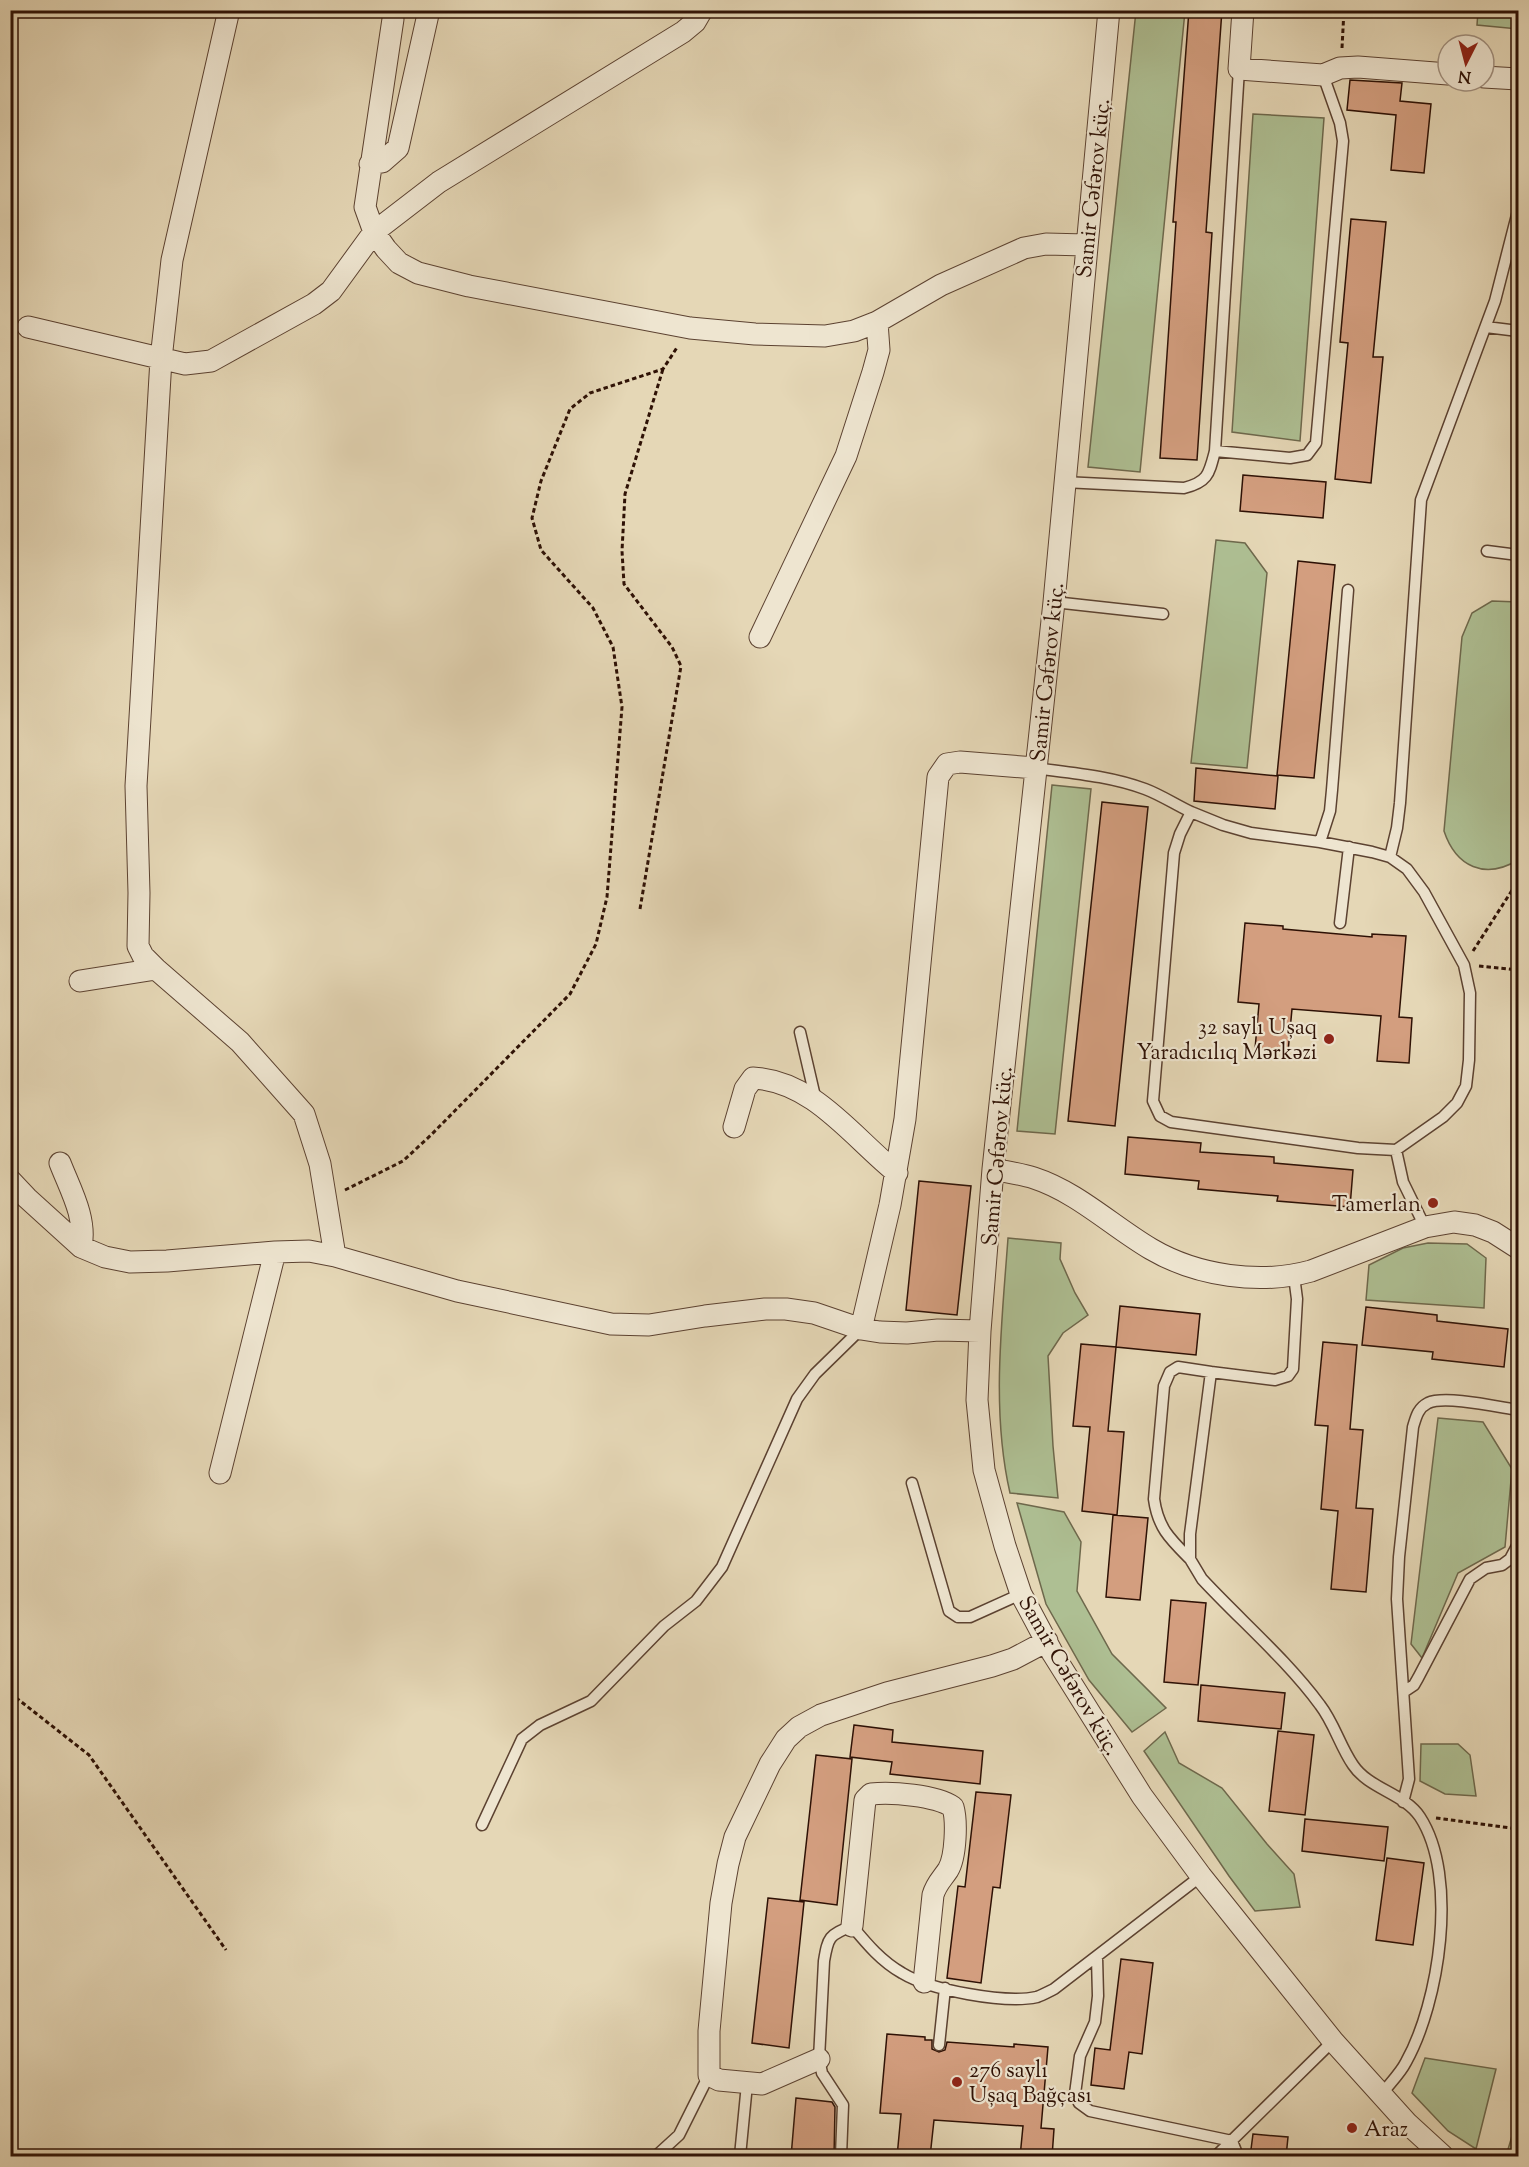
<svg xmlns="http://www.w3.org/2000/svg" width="1529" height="2167" viewBox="0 0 1529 2167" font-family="'Sorts Mill Goudy',serif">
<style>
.green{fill:#aebf93;stroke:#6e684c;stroke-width:1.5}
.building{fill:#d39e7f;stroke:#2e1105;stroke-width:1.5}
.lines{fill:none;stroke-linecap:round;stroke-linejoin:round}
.service-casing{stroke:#5c4231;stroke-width:13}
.minor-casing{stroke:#5c4231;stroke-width:23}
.path{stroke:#2e1105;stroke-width:3;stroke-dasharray:4.5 3;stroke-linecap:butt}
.service{stroke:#eee5d0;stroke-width:10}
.minor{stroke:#eee5d0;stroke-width:21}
.poi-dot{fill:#8f2418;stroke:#eee5d0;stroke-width:2}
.labels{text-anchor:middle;stroke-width:4.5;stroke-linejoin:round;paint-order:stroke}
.street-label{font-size:22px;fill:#2e1105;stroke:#eee5d0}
.poi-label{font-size:22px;fill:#2e1105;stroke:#eee5d0;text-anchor:end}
</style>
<rect width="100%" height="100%" fill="#e5d7b6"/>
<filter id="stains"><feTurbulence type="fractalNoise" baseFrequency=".00333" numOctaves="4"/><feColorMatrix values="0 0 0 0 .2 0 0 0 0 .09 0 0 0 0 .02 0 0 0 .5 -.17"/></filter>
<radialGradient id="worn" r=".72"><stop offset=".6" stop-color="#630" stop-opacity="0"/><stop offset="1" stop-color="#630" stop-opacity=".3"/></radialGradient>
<path class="green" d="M1136,11h49l-45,461 -52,-5z
M1478,11h40v18l-41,-4z
M1253,114l71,4 -24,323 -68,-9z
M1216,540l29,3 22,30 -20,195 -56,-5z
M1492,601l26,1v258c-33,20 -62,7 -74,-29l18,-194 10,-24z
M1052,785l39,4 -36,345 -38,-3z
M1008,1238l53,5 -1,16 15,34 13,22 -25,18 -15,23 5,90 5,52 -48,-5c-19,-83 -8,-171 -2,-255z
M1428,1243l39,1 19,14 -2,50 -118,-8 3,-35 34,-17z
M1438,1418l45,4 29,47 -7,78 -47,26 -36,85 -11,-14z
M1017,1503l47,9 17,30 -4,49 35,63 54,54 -34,24 -43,-52 -43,-76z
M1165,1732l14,31 43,25 45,56 27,30 6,33 -45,4 -26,-35 -85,-125z
M1421,1744h37l12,11 6,41 -31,-2 -25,-13z
M1425,2058l71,11 -20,80 -28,-18 -36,-38z
M1518,2116v40h-12z"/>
<path class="building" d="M1189,10h33l-16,222 6,1 -15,227 -37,-2 16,-236h-3z
M1350,80l52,3 -2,18 31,3 -7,69 -33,-3 5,-55 -49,-5z
M1351,219l35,3 -13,135h10l-12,126 -36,-4 13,-136 -8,-1z
M1243,475l83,7 -3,36 -83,-7z
M1298,561l37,4 -21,213 -37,-3z
M1196,768l82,8 -3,33 -81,-8z
M1102,802l46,5 -33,319 -47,-5z
M1245,923l38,3v3l89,8v-3l34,2 -7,81 13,1 -3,45 -32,-2 4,-45 -89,-7 -4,43 -33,-3 4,-45 -21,-2z
M1128,1137l73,6 -1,9 74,5v6l79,7 -3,37 -73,-6 1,-5 -80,-7 1,-8 -74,-7z
M919,1181l52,5 -14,129 -51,-5z
M1120,1306l80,8 -4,41 -80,-8z
M1366,1307l71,8v6l71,8 -4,38 -72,-8 1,-7 -71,-7z
M1323,1342l34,3 -7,84 13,1 -7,78 17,1 -7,83 -35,-3 7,-78 -17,-2 7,-83 -13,-1z
M1081,1344l35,3 -8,84 16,1 -7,83 -35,-4 8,-84 -17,-1z
M1113,1515l35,3 -8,82 -34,-3z
M1171,1600l35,3 -8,82 -34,-3z
M1201,1685l84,8 -4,36 -83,-8z
M854,1725l39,5 -1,12 91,9 -3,33 -90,-10 2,-12 -42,-5z
M1278,1731l36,4 -9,80 -36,-4z
M816,1755l36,4 -15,146 -37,-5z
M976,1792l35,3 -11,93 -7,-1 -12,96 -34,-5 11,-92 7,1z
M1305,1819l83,8 -4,34 -82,-10z
M1387,1858l37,5 -11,82 -37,-5z
M768,1898l36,4 -15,146 -37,-5z
M1121,1959l32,4 -11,91 -13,-2 -5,37 -33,-4 4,-37 15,2z
M887,2034l38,3v3h7v9l7,3 6,-2 2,-8 67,5v-3l34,3 -7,81 13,1 -2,28h-32l3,-31 -89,-6 -4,37h-33l4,-43 -21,-1z
M796,2098l36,4 3,5 -1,50h-43z
M1253,2134l35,3 -2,20h-36z"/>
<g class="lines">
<g class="service-casing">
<path id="service" d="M1486,327l32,4
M1215,451l75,7 17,-3 9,-12 27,-302 -3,-18 -17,-48
M1064,482l120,6c24,-6 25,-14 31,-37l24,-382
M1487,551l31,4
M1054,602l109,12
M1035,768c37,5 75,8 110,21 16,6 31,16 46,23l-11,22 -6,19 -21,248 7,15 11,6 187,26 38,2 47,-33 14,-14 9,-17 3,-26 1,-67 -6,-28 -40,-73 -17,-23 -17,-12 -18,-5 -52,-10 -69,-9 -28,-8 -32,-13
M1320,842l10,-31 2,-21 16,-200
M1390,857l7,-29 3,-25 21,-303 74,-199 23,-90
M1340,923l9,-76
M800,1032l16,69
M1396,1150l7,32 22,45
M1294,1276l3,23 -4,70 -5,7 -13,4 -64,-8 -21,162v25l12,20c38,41 85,81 118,126 14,18 20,41 33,60 16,24 51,28 67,52 39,60 19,186 -14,245 -6,12 -17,22 -25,33
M912,1483l37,128 9,6h12l51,-23
M1190,1559c-20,-20 -32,-31 -36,-60l10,-113 6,-14 8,-5 33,5
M1405,1691l9,-6 4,-7 52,-99 16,-11 16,-3 8,-6 8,-15
M1403,1802l6,-23 -12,-180 2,-42 14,-130c3,-10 5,-19 15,-24 17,-8 70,4 90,7
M482,1825l40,-86 18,-14 51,-24 73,-75 32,-25 26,-34 75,-168 18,-25 46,-45
M1097,1957l1,39 -3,26 -15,34 -5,38 4,9 11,8 142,30 6,15
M939,2045l6,-57
M656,2156l23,-21 30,-60
M740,2156l7,-72
M841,2156l2,-51 -21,-32 -3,-14 5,-98c4,-24 5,-26 28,-35 15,18 29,35 50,47 28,17 103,31 135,24 6,-2 11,-5 17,-8l147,-113
M1216,2156l117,-115"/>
</g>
<g class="minor-casing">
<path id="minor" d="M229,10l-57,250 -11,99 -25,427 3,107 -1,53 5,10 13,13 84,73 64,72 16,50 15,92
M1109,10l-55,592 -61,567 -13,162 -3,69 7,70 21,76 16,48 32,60 89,142 59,80 132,165 74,82 36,33
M1243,10l-4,59 84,6 17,-7 18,-1 90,7
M393,19l-28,188 9,25 12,17 13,14 19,10 51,13 221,42 65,6 70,2 29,-5 23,-9 64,-37 83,-37 22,-4 40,1
M1484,77l34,2
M370,164l12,-2 16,-14 31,-138
M28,327l157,37 26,-3 103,-57 17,-13 43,-59 65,-50 244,-150 12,-10 7,-12
M760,637l86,-181 27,-84 6,-22 -2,-28
M80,981l76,-12
M734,1127l11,-38 8,-11c61,3 100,60 144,95
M60,1163c10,26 27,55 21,84
M993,1169c14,3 28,5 41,9 43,14 78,48 117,71 46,27 109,36 160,22l114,-44 29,-5 21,3 18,7 25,16
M10,1180l17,18 54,49 24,10 25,5 37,-1 108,-9 34,-1 26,5 122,35 154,33 38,1 56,-9 60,-7h21l28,4 47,16 19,3 27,1 31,-3 42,1
M861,1329l29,-124 15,-86 33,-342 9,-13 13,-2 75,6
M220,1473l55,-221
M852,1926l13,-126 6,-6c21,-2 64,1 82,13 4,14 3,50 -5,63 -6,9 -12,14 -15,25l-9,87
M819,2059l-57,25 -43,-4 -10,-5v-44l12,-128 7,-39 7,-27 35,-73 16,-25 13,-12 22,-12 66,-22 105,-27 21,-7 34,-18"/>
</g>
<path class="path" d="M1342,48l2,-38
M640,909l41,-243 -9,-19 -48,-63 -2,-33 3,-57 38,-125
M1473,951l45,-70
M1479,966l39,4
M345,1190l58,-29 28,-26 139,-141 26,-50 11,-47 15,-190 -9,-60 -20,-39 -52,-58 -9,-32 9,-37 29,-72 20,-16 73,-24 15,-23
M10,1693l79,62 137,195
M1436,1818l82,11"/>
<use href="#service" class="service"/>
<use href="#minor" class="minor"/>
</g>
<g class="poi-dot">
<circle cx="1329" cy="1039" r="6"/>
<circle cx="1433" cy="1203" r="6"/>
<circle cx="957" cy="2082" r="6"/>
<circle cx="1352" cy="2128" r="6"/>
</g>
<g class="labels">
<g class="street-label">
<text transform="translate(1092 188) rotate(-84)" y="8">Samir Cəfərov küç.</text>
<text transform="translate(1046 672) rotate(-84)" y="8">Samir Cəfərov küç.</text>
<text transform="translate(996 1156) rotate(-85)" y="8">Samir Cəfərov küç.</text>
<text transform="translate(1070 1675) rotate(60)" y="8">Samir Cəfərov küç.</text>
</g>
<g class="poi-label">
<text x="1317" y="1034">32 saylı Uşaq<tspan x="1317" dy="25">Yaradıcılıq Mərkəzi</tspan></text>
<text x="1421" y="1211">Tamerlan</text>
<text x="969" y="2077" text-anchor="start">276 saylı<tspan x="969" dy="25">Uşaq Bağçası</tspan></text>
<text x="1364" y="2136" text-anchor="start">Araz</text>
</g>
</g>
<rect width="1529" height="2167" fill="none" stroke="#e5d7b6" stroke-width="36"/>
<rect x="12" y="12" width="1505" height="2143" fill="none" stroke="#2e1105" stroke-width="3"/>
<rect x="18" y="18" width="1493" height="2131" fill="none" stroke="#2e1105" stroke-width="1.5"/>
<g transform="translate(1466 63) rotate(186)"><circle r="28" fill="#eee5d0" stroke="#a1907f" stroke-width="1.5"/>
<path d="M0-4.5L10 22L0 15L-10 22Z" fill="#8f2418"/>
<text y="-9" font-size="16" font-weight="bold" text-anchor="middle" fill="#2e1105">N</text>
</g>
<rect width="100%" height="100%" filter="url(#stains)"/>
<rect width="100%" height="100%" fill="url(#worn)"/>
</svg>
